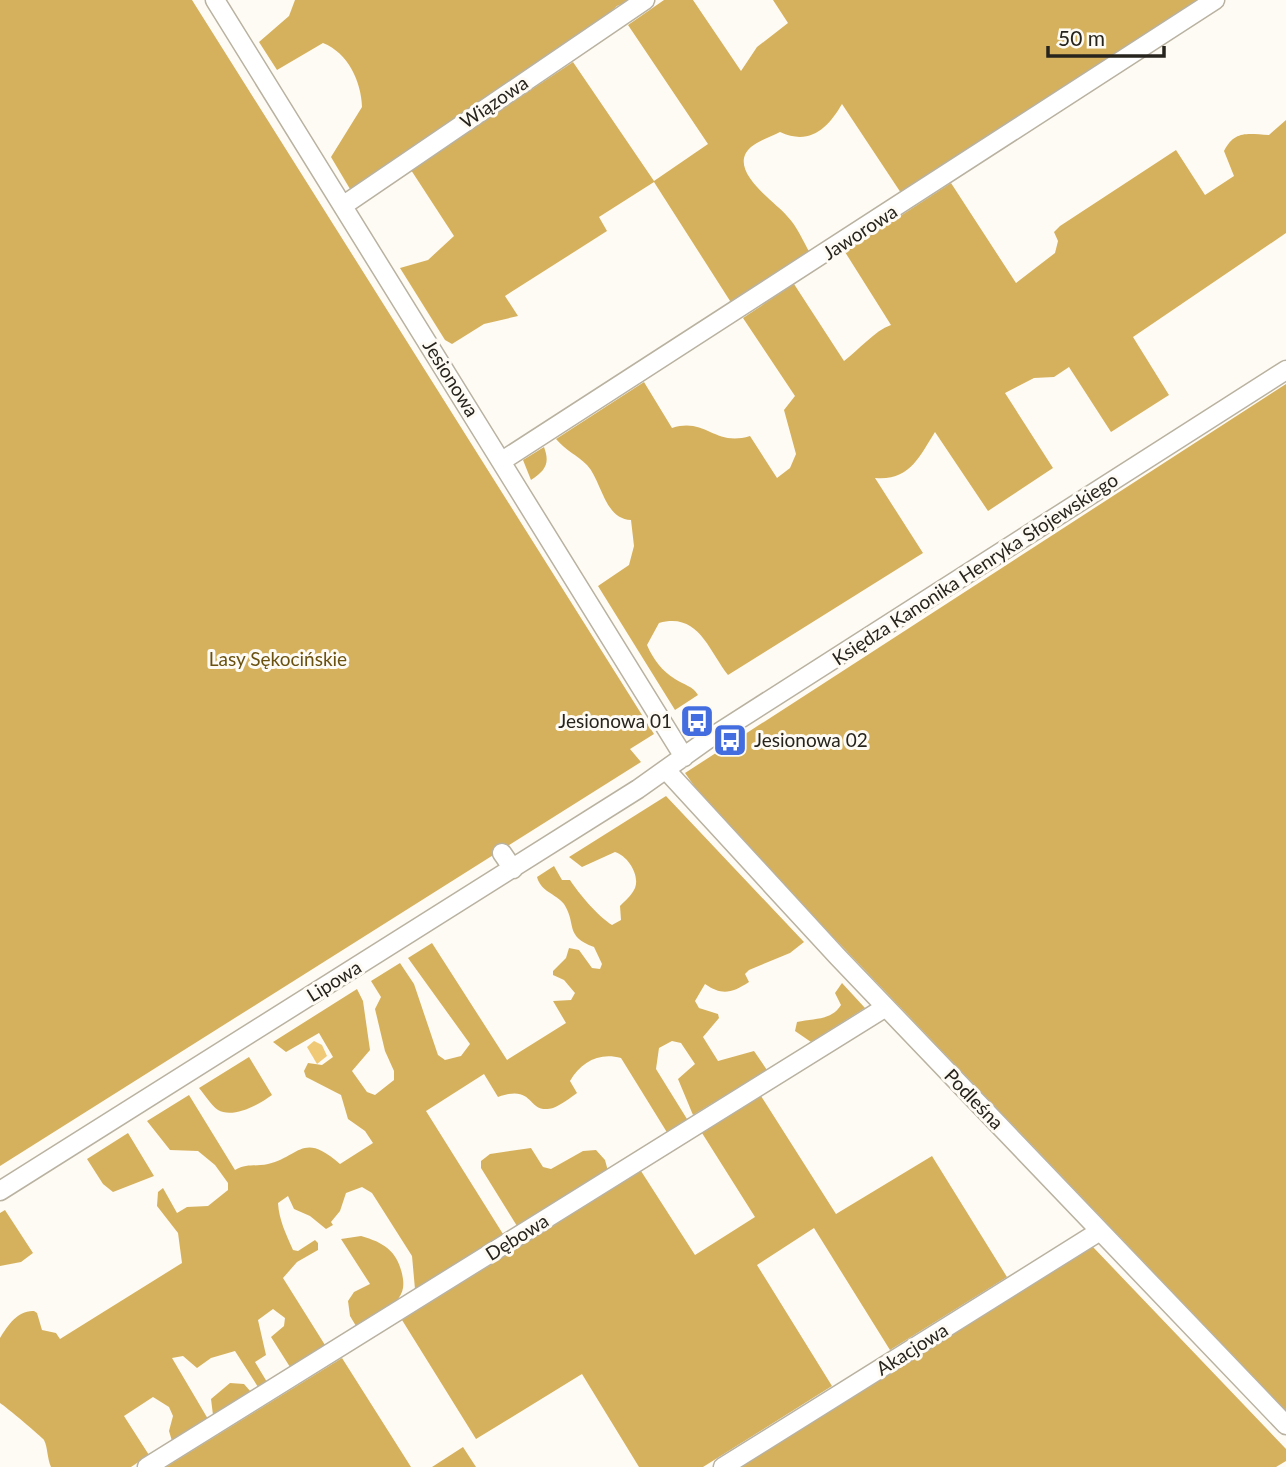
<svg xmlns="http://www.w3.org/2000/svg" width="1286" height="1467" viewBox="0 0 1286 1467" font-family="Lato,sans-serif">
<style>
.forest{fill:#d6b15d}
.water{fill:#efc976}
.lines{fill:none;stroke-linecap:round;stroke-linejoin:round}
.minor-casing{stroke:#b9b2a1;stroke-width:21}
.minor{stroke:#fff;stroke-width:18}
.labels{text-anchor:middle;stroke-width:6;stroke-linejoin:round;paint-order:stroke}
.street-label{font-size:19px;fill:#27241e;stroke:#fefbf4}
.park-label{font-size:19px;fill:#6a5110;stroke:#fefbf4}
.poi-label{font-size:19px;fill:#27241e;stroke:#fefbf4;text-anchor:end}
</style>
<rect width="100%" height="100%" fill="#fefbf4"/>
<path class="forest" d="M0,0h192l462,734 -24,15 11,13 -641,404z
M295,0h336l-14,6 -12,11 -255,172 -19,-32 31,-50c-1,-26 -14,-54 -39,-64l-46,27 -18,-28 30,-26z
M664,0h29l48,71 16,-24 31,-24 -15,-23h426l-298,193 -59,-89c-14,24 -32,42 -62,28 -10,5 -20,8 -29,15 -26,23 25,55 36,69 10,10 16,25 23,37l-78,51 -78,-122 -55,35 8,14 -102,65 13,20 -34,8 -32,20 -7,-4 -45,-72 28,-8 26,-24 -43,-66 162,-108 81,119 54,-37 -80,-119z
M1286,120v113l-153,104 36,58 -58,37 -42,-65 -15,10 -20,1 -29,15 48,75 -65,43 -53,-79c-16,25 -25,49 -60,46l48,75 -195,122c-20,-26 -30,-63 -69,-52l-12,22c6,14 15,26 28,34 9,6 18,7 23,16l-23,15 -77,-124 31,-21 5,-19 -3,-26c-27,-1 -29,-39 -44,-55 -10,-10 -22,-15 -31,-26l88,-57 28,46c34,-11 42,19 78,8l27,42 13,-10 6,-14 -12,-44 11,-14 -52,-78 51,-34 50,77c15,-11 30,-30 47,-36l-46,-73 106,-69 65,100 39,-30 3,-12 -4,-9 6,-6 116,-76 29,45 29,-19 -10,-25c11,-21 23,-17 45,-16z
M1286,384v1027l-577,-604 -24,-34z
M544,447c6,16 2,23 -13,33l-8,-20z
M666,796l138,146 -14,11 -41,17 -4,4 4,8c-17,11 -27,14 -44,2l-10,17 4,7 19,6 1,4 -16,19 15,24 36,-10 13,19 -74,45 -15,-36 17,-15 -14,-21 -9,-2 -13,7 -3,21 31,50 -19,15 -47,-76c-22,-6 -40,4 -51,23l7,12c-7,5 -16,12 -24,15 -27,7 -17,-25 -55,-11l-14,-23 -58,37 77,123 -88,55 -3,-33 -40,-63 -10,-6 -16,6 -6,18 -9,11 2,3 -7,4 -16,-13 -16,-7 -6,-13 -10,7c1,17 8,31 15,47l5,1 17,-11 3,3v7l-21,12 -14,16 42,67 -35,22 -19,-30 13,-11 1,-8 -12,-9 -15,11 8,35 -11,7 12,20 -9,5 -23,-36 -24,7 -14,10 -14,-12 -11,2 36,61 -36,22 -3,-10 4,-15 -4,-9 -16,-10 -29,19 25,39 -18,12h-80c-4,-9 -3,-19 -7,-27 -2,-3 -39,-34 -44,-37v-65c8,-13 18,-28 34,-27l3,2 5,17 14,3 4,6 122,-76 -4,-30 -21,-27 1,-14 5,-4 14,25 10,-6 21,-1 20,-16v-7l-13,-18 -17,-14 -28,-1 -23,-29 42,-26 46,75c12,-7 20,-3 33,-6 32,-8 35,-33 72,0l33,-21 -8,-12 -17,-12 -7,-24 -35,-18 -2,-6 4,-8 14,2 11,-8 -14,-24 -33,19 -13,-10 84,-53 6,12 7,49 -18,21 15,21 8,3 19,-15v-9l-9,-20 -10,-42 6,-12 -10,-16 29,-18 14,21 24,71 7,5 16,-4 9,-12 -62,-86 24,-15 75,117 59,-37 -13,-22 18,-1 4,-7 -11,-13 -11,-5v-4l13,-13 3,-10 10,2 13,18 8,1 2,-5 -8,-17c-30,-11 -17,-23 -30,-43 -9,-11 -23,-12 -27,-27l17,-11 8,14h8c9,14 28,36 42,45l9,-5 -1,-14c5,-5 12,-11 15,-18 5,-13 -7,-32 -20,-36l-33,15 -13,-10z
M842,983l23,25 -54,34 -16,-11 2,-9c17,-4 34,-1 44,-17l-6,-12z
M249,1057l23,38c-12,9 -39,24 -54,15 -7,-5 -13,-15 -19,-22z
M761,1096l75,118 96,-58 75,121 -117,73 -76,-122 -57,37 75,121 -129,81h-64l-57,-93 -106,65 -74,-119 239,-149 54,84 60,-38 -53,-84z
M128,1133l26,43 -41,16 -10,-8 -16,-25z
M531,1148l12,19 8,2 32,-18 13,-1 9,10 3,11 -91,55 -36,-58v-7l9,-7z
M5,1210l28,43 -12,9 -21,4v-53z
M361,1236c25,7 38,17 42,43 1,8 0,13 -5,20 -9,11 -30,19 -42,27l-6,-10 -2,-15 6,-9 16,-8 -29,-45z
M1093,1247l193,202v12l-10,6h-537z
M342,1358l69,109h-245z
M230,1383l14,1 7,8 -38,23 -2,-16z
M463,1447l13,20h-44z"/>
<path class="water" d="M314,1041l8,4 5,11 -10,8 -10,-17z"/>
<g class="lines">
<g class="minor-casing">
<path id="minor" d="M215,0l469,757
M344,205l301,-205
M502,461l713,-461
M666,770l172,187 448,468
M502,853l11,16
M0,1191l638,-402 69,-49 579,-370
M147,1467l739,-460
M723,1467l377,-236"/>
</g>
<use href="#minor" class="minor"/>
</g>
<defs>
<g id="bus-square" transform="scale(1.75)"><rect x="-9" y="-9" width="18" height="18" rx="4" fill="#446ee0" stroke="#fefbf4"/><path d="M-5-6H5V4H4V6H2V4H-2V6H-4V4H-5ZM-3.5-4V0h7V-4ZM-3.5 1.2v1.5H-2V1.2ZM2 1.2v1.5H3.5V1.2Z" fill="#fff"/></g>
</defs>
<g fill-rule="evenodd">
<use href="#bus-square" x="697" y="721"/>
<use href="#bus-square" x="730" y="740"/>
</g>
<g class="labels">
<g class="street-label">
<text transform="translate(494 102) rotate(-34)" y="7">Wiązowa</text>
<text transform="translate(860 232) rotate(-33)" y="7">Jaworowa</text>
<text transform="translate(451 378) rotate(58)" y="7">Jesionowa</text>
<text transform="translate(975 569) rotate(-33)" y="7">Księdza Kanonika Henryka Słojewskiego</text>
<text transform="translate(334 981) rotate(-32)" y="7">Lipowa</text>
<text transform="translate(974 1099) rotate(46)" y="7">Podleśna</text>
<text transform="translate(517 1237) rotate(-32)" y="7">Dębowa</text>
<text transform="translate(912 1349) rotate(-32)" y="7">Akacjowa</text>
</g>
<g class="park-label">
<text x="278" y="666">Lasy Sękocińskie</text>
</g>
<g class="poi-label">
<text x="672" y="728">Jesionowa 01</text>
<text x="754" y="747" text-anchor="start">Jesionowa 02</text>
</g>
</g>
<path d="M1048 46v10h116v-10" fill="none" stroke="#27241e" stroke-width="3.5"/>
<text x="1058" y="46" font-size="21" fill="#27241e" stroke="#fefbf4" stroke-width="5" paint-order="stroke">50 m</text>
</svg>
